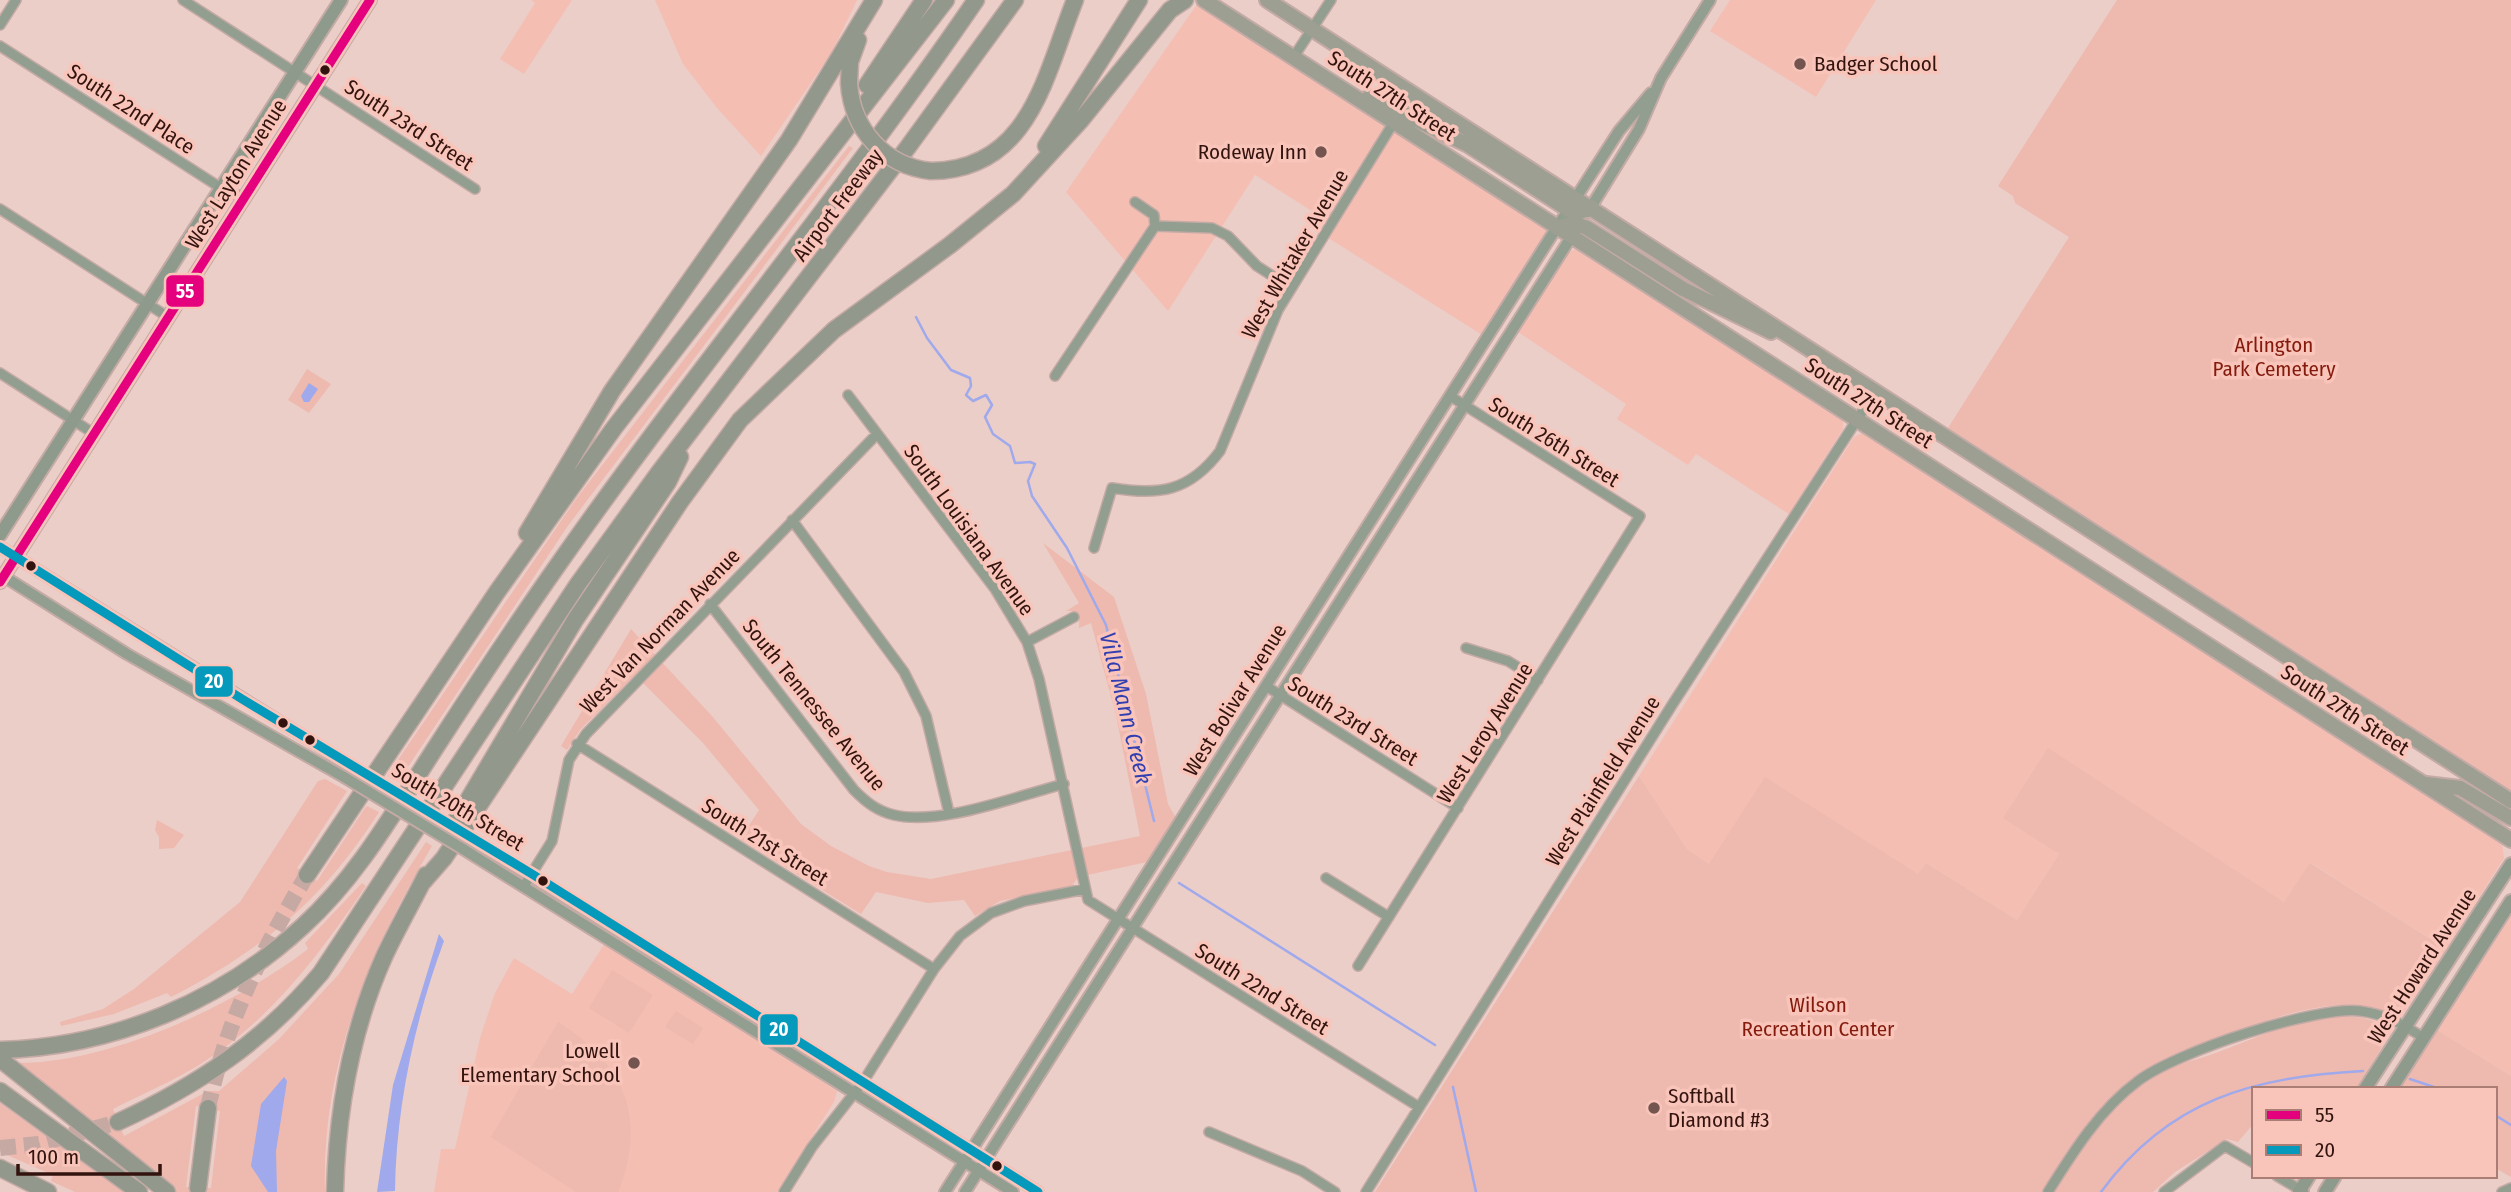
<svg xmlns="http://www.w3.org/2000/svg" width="2511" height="1192" viewBox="0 0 2511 1192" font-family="'Fira Sans Condensed',sans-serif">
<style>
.built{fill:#f4beb3}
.green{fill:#eeb9ae;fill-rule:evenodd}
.water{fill:#9fa9ec}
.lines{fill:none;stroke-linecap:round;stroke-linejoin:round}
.stream{stroke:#9fa9ec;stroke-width:2.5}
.motorway-tunnel{stroke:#c6a9a3;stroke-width:16;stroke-dasharray:16 8;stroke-linecap:butt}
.minor-casing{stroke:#c4aaa5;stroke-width:12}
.tertiary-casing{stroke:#c4aaa5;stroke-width:14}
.secondary-casing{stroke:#c4aaa5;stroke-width:16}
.primary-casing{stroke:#c4aaa5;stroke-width:18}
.motorway-casing{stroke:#c4aaa5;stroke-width:19}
.minor{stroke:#919e90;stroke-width:9}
.tertiary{stroke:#919e90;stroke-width:10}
.secondary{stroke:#8e9b8c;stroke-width:12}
.primary{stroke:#9c9f92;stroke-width:14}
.motorway{stroke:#93988c;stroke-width:16}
.tertiary-bridge-casing{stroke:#c4aaa5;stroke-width:14;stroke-linecap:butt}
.motorway-bridge-casing{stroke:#c4aaa5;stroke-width:19;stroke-linecap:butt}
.tertiary-bridge{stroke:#919e90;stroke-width:10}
.motorway-bridge{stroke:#93988c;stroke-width:16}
.bus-1-casing{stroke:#f9c5ba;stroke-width:14}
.bus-2-casing{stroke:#f9c5ba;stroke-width:14}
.bus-1{stroke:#e5007d;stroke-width:9}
.bus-2{stroke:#059abb;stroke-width:9}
.poi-dot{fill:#73544f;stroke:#f9c5ba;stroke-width:2.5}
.bus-dot{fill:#33130e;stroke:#f9c5ba;stroke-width:2.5}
.labels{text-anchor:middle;stroke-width:7;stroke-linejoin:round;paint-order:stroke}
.poi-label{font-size:21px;fill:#33130e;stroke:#f9c5ba;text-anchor:start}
.street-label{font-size:21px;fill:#33130e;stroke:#f9c5ba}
.park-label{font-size:21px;fill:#831a0b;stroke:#f9c5ba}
.water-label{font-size:23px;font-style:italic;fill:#313fb0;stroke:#f9c5ba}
.line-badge{stroke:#f9c5ba;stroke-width:2.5}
.badge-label{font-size:19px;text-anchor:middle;font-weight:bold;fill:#fff}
</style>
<rect width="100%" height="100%" fill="#ebcec8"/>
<path class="built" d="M531,0h41l-48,74 -24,-15 35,-56z
M655,0h202l-25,52 -71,104 -44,-48 -34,-44z
M1200,0l357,228 -70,110 -165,-104 7,-12 -74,-47 -87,136 -102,-119z
M1730,0h146l-60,97 -106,-66z
M1575,249l268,171v9l-54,85 -93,-60 -8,11 -71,-46 9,-15 -108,-72 50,-79z
M1862,433l640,410 2,15 -58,91 -135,-86 -27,39 -236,-153 -44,68 55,37 -42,66 -91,-57 -7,11 -210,-10 -22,-15 -48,-73 215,-339z
M2511,916v160l-74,-46z
M605,943l232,148 -3,11 -57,90h-343l7,-43h14l25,-111 15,-45 19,-35 58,36z"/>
<path class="green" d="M2117,0h394v791l-563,-363 121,-191 -54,-34 -2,-7 -15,-10z
M849,146l4,2 -286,379 -169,255 -11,-6 189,-277z
M307,369l24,15 -22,29 -21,-13z
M1043,543l71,54 32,97 22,110 8,14 -29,44 -69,15 -6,9 -72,15 -25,15 -11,-16 -36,3 -52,-11 -15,22 -121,-75 19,-29 -56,-67 -68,-68 -55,55 -13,20 -6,-4 70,-117 81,87 89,108 30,22 38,20 18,6 44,7 209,-43 -24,-121 -25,-92 -12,5v-9l-6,-8h-7l13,-8z
M2048,748l236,154 26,-39 136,86 -43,65c-17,3 -50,-11 -74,-8 -48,5 -95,28 -140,44l-8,13c62,-12 127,-63 193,-42 8,2 14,3 18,10l-36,58h-102v34l-16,19 -11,-3 -52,33 -22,20h-778l264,-416 48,73 22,15 56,-87 153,97 8,-11 91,57 42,-66 -56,-36z
M325,779l22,12 -50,77 20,13 48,-73 2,-2 12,6c-56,88 -117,138 -208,185l-4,-4 -53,21 -53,12 -1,-4 43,-13 31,-20 106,-87 78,-121z
M157,820l27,15 -10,13 -15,1v-12l-4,-7z
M426,842l6,4c-63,106 -111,220 -107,346h-149l-163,-129c94,2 221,-57 295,-114l-3,-6 57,-60 4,3c-47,69 -95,134 -167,179 -28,17 -57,29 -86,44l11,27 84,-45h11l60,-52 60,-65zM196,1106l24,5 -9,77 -25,-1z
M612,970l41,25 -24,38 -40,-25z
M676,1011l27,17 -10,16 -28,-17z
M558,1022c66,41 90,96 60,170h-42l-85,-55z
M2437,1030l74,46v101l-16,-9v-79h-96z
M0,1103l125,89h-50l-24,-11 2,-6 -53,-23z"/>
<path class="water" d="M309,383l9,6 -9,13h-5l-3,-6z
M439,934l5,7c-29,78 -48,166 -49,250l-18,1 16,-107z
M284,1077l3,4 -11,70 1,41h-9l-17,-26 10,-62z"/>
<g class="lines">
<path class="stream" d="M916,317l11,21 24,32 19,8 1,8 -5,9 7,6 13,-6 6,10 -7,12 8,17 17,12 5,17 15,-1 5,2 -7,17 4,15 35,52 39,77 48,196
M1179,883l256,162
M2410,1079l30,10
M1453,1087l23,105
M2495,1115l16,10
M2101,1192c68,-93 153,-115 262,-121"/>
<path class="motorway-tunnel" d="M208,1108c18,-86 54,-158 99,-233
M0,1148l39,-4 79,-22"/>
<g class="minor-casing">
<path id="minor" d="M183,0l292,189
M0,25l16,-25
M0,46l221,142 24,10
M1293,58l38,-58
M0,209l168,108
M1155,226l57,2 16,8 29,30 34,22
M0,373l93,60
M1055,376l100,-150 -1,-11 -19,-13
M848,395l147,194 32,53 12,37 49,221 331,207
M792,520l112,152 22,44 23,97
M1094,548l18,-60c48,8 78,3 108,-37l58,-141 116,-188
M710,604l144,186c12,12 23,21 40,25 47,11 122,-19 170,-31
M1027,642l47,-25
M1466,648l42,13 30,19
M1266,686l192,122
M577,744l357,225
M1326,878l63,39
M524,886l28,-45 17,-81 17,-26 291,-300
M1358,966l282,-450 -190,-120
M1209,1132l93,39 33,21
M2277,1176l27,16
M784,1192l28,-45 51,-65 71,-113 26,-33 31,-23 33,-12 61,-12
M1366,1192l306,-487 203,-313
M2048,1192c25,-40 52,-83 90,-111 38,-29 176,-75 222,-70 25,3 44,14 64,27
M2164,1192l61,-46 29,17
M2502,1192l9,-4"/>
</g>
<g class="tertiary-casing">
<path id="tertiary" d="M1588,212l51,-83 22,-51 49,-78
M0,547l351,219
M0,574l127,80 217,123
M470,837l568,355
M463,849l550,343
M945,1192l605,-954 69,-107 32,-38
M965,1192l610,-961"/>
</g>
<g class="secondary-casing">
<path id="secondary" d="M0,535l341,-535
M0,582l370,-582
M2365,1089l146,-225
M2391,1089l120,-188
M2299,1192l10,-16
M2325,1192l10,-16"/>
</g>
<g class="primary-casing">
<path id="primary" d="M1204,0l1307,840
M1267,0l1244,801
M1369,97l99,48 101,65 11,2 12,-5
M1557,228l17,-5 13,5 96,61 88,43
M2426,784l34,4 51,30"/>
</g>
<g class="motorway-casing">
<path id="motorway" d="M849,83l1,-21 8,-22
M867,85l57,-85
M1046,146l93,-146
M931,171c99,-1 114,-96 144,-171
M527,533l85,-142 177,-251 85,-140
M455,822l120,-202 93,-138 12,-25
M307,875l190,-283 117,-164 332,-428
M423,882l21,-24 236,-356 60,-82 94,-90 116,-85 63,-51 68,-74 89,-110 15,-10
M0,1050c112,-3 221,-48 303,-124 56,-51 92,-116 133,-179 40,-62 81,-124 124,-185 134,-191 285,-370 416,-562
M0,1059l167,133
M0,1091l139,101
M118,1122c80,-37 146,-81 203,-149l257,-389 82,-113 248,-324 107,-147
M0,1168l48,24
M198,1188l10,-80
M335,1192c2,-81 16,-161 49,-235 13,-28 28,-54 42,-82"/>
</g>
<use href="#minor" class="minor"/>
<use href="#tertiary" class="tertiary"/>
<use href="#secondary" class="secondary"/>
<use href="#primary" class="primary"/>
<use href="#motorway" class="motorway"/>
<g class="tertiary-bridge-casing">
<path id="tertiary-bridge" d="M351,766l119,71
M344,777l119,72"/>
</g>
<g class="motorway-bridge-casing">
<path id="motorway-bridge" d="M849,83c3,46 35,83 82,88"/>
</g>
<use href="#tertiary-bridge" class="tertiary-bridge"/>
<use href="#motorway-bridge" class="motorway-bridge"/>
<g class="bus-1-casing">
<path id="bus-1" d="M0,582l370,-582"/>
</g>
<g class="bus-2-casing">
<path id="bus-2" d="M0,547l242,152 290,175 506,318"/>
</g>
<use href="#bus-1" class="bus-1"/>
<use href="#bus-2" class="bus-2"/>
</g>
<g class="poi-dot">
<circle cx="1800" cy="64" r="7"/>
<circle cx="1321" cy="152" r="7"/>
<circle cx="634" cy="1063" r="7"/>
<circle cx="1654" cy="1108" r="7"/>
</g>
<g class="bus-dot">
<circle cx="325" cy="70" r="6"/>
<circle cx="31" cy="566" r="6"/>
<circle cx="283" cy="723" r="6"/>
<circle cx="310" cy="740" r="6"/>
<circle cx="543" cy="881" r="6"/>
<circle cx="997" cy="1166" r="6"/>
</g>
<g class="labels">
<g class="poi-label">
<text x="1814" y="71">Badger School</text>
<text x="1307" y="159" text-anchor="end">Rodeway Inn</text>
<text x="620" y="1058" text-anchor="end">Lowell<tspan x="620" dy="24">Elementary School</tspan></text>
<text x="1668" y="1103">Softball<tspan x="1668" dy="24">Diamond #3</tspan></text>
</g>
<g class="street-label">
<text transform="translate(1392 96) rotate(33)" y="7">South 27th Street</text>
<text transform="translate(131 109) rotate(33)" y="7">South 22nd Place</text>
<text transform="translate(409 125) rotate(33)" y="7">South 23rd Street</text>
<text transform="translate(236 174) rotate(-58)" y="7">West Layton Avenue</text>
<text transform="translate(838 205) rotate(-53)" y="7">Airport Freeway</text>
<text transform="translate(1295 254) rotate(-60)" y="7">West Whitaker Avenue</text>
<text transform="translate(1869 403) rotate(33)" y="7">South 27th Street</text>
<text transform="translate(1554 442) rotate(32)" y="7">South 26th Street</text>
<text transform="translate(969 530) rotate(54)" y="7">South Louisiana Avenue</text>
<text transform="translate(660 631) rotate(-46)" y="7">West Van Norman Avenue</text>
<text transform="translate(1235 700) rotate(-58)" y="7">West Bolivar Avenue</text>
<text transform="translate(814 705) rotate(51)" y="7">South Tennessee Avenue</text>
<text transform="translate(2345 710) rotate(33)" y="7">South 27th Street</text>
<text transform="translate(1353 721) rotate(32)" y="7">South 23rd Street</text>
<text transform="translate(1485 733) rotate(-58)" y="7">West Leroy Avenue</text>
<text transform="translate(1603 781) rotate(-58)" y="7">West Plainfield Avenue</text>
<text transform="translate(458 807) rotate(31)" y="7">South 20th Street</text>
<text transform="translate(765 842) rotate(32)" y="7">South 21st Street</text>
<text transform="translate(2422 966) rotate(-57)" y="7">West Howard Avenue</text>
<text transform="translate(1262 989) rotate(32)" y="7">South 22nd Street</text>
</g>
<g class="park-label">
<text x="2274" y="352">Arlington<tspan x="2274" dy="24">Park Cemetery</tspan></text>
<text x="1818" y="1012">Wilson<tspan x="1818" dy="24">Recreation Center</tspan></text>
</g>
<g class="water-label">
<text transform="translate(1126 708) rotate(76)" y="8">Villa Mann Creek</text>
</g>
</g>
<g class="line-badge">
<rect x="165" y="274" width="40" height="34" rx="7" fill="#e5007d"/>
<rect x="194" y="665" width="40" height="33" rx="7" fill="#059abb"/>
<rect x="759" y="1013" width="40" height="33" rx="7" fill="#059abb"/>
</g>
<g class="badge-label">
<text x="185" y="298">55</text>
<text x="214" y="688">20</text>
<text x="779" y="1036">20</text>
</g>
<rect x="2252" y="1087" width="245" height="91" fill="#f9c5ba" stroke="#aa7e75" stroke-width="2"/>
<rect x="2266" y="1110" width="35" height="10" fill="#e5007d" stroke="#aa7e75" stroke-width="2"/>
<text x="2315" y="1122" font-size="21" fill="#33130e">55</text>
<rect x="2266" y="1145" width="35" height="10" fill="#059abb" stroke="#aa7e75" stroke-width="2"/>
<text x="2315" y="1157" font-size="21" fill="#33130e">20</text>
<path d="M18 1164v10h142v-10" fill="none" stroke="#33130e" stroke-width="3.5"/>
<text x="28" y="1164" font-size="21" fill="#33130e" stroke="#f9c5ba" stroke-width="5" paint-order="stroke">100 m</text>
</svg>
